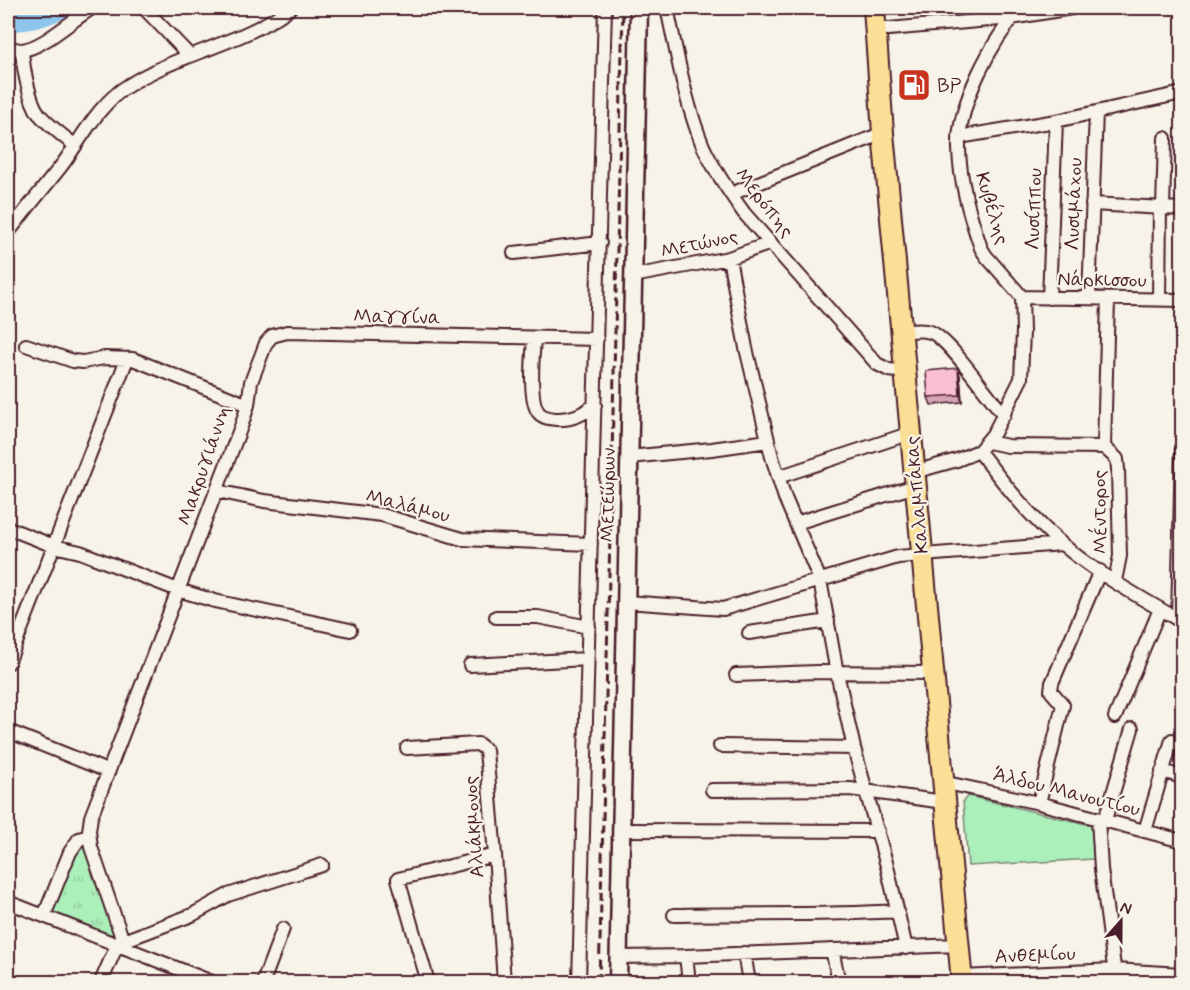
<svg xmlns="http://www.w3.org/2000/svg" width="1190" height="990" viewBox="0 0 1190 990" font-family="Mynerve,sans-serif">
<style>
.grass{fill:url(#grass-tufts);stroke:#7a8772;stroke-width:1.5}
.park{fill:#abefba;stroke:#7a8772;stroke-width:1.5}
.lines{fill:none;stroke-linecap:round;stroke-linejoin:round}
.river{stroke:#8dc5ec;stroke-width:20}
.minor-casing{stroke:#4a1f2b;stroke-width:16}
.tertiary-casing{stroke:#4a1f2b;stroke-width:21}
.primary-casing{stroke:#4a1f2b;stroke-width:24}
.minor{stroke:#f7f3e8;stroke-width:12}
.tertiary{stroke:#f7f3e8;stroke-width:16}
.primary{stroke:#fbdf96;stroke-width:20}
.rail{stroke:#4a1f2b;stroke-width:3;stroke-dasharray:9 4.5;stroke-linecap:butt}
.wall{fill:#d5a4b5;stroke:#4a1f2b;stroke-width:1.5}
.shaded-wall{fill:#ae8693;stroke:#4a1f2b;stroke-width:1.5}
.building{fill:#f8bfd2;stroke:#4a1f2b;stroke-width:1.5}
.labels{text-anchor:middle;stroke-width:4.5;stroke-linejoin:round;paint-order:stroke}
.poi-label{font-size:20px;fill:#4a1f2b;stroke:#f7f3e8;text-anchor:start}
.street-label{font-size:20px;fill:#4a1f2b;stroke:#f7f3e8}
</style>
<defs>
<pattern id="grass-tufts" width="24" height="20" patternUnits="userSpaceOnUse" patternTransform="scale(1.5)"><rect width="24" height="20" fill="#abefba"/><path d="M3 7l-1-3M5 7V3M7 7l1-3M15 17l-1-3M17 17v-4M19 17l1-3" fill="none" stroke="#95cca0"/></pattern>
</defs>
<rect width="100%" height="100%" fill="#f7f3e8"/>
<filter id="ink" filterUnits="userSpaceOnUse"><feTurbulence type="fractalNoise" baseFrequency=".0167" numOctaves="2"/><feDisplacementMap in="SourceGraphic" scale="12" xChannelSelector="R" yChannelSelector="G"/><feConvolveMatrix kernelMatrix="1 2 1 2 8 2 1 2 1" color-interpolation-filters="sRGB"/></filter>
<g filter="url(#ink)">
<path class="grass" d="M78,846l8,3 2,4 26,81 -2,4 -63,-25z"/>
<path class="park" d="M968,796l126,30v33l-126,7 -5,-65z"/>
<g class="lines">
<path class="river" d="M8,21c20,1 36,-5 54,-13"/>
<g class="minor-casing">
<path id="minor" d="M144,8l46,48
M667,8c10,45 18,95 36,138 11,24 26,46 41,67l133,151 12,6 16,2
M876,28l13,1 122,-11 61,-10
M8,47c4,1 10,3 14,3 21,-2 51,-31 70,-42
M22,50c1,17 7,51 17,64 10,12 25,22 36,32
M959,137l97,-16 126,-28
M731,194l152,-61
M1092,204l90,5
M1163,208l2,-70
M8,233c17,-23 36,-45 54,-68 20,-27 37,-62 67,-80 50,-32 114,-41 161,-77
M514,253l86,-10
M729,258l17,90 26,109 13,41 35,82 17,93 17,75 33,118 19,82
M633,276l96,-18 42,-15
M1022,297l160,3
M1049,298l7,-177
M1089,298l7,-186
M1159,300l1,-92
M902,332c9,-1 19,-3 28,0 18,5 59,66 74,83
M534,338c-1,16 -6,63 5,75 4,5 10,5 17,6 14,1 28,-5 39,-14
M26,345l47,16 10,1 21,-4 29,1 115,46
M988,442l20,4 96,1
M1104,447l4,-148
M1104,447l13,12 1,10 2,87 -5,25
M979,451c25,33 51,66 83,93 36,31 80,54 120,78
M629,457l83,-8 56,-8
M914,472l43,-12 22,-9 15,-18 27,-54 2,-48 -1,-34 -36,-41 -5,-8c-11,-32 -21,-65 -22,-99 -2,-44 33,-109 62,-141
M778,477l133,-44
M217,491l47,10 118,14 80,24 129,5
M796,523l119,-37
M8,528l46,18 26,6 98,38 37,11 135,29
M626,602l97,7 175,-52 164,-13
M496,617h42l51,10
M1178,619l4,-171
M749,633l79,-12
M8,663l119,-304
M470,665l117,-6
M736,675l81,-3 115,1
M1115,717l45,-108
M8,731l99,40
M720,746l134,2
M407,748l71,-4 8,6 9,105 9,127
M1162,771l20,6
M942,782l97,21 143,38
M712,790l138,-1 94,13
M1039,803l24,-98 -12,-14 1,-8 48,-112
M1098,818l3,51 15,113
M1105,820l27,-91
M621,830l257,1
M1145,831l27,-91
M8,902l204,80
M674,915c74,-2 149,1 223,-4
M44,916l26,-64 9,-13 10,-3
M123,941l69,-26 36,-20 94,-30
M121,946l2,-5 -32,-94 -2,-16 2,-14 151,-393 6,-19 3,-23 15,-39 6,-7 15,-4 310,7
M832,950l7,32
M744,953l5,29
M686,956l3,26
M618,957l68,-1 272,-11
M962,977l152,-7 68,4
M101,982l16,-37
M263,982l20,-53
M428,982l-30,-103 97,-24
M579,982l26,-974"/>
</g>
<g class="tertiary-casing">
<path id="tertiary" d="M618,982l21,-974"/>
</g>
<g class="primary-casing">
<path id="primary" d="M874,8l9,125 79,849"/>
</g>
<use href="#minor" class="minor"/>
<use href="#tertiary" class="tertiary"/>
<use href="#primary" class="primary"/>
<path class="rail" d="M599,982l24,-974"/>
</g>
<path class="wall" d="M958,368l2,8 2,26 -31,3 -3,-8z"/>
<path class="shaded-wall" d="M958,368l2,8 2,26 -2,-7z"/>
<path class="building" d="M958,368l2,27 -32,2 -2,-26z"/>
</g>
<defs>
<g id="fuel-square" transform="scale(1.725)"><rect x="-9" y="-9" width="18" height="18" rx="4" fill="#c8321e" stroke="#f7f3e8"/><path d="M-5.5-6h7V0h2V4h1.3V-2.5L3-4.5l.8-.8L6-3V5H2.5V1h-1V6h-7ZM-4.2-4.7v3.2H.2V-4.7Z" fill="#fff"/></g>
</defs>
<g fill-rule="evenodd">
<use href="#fuel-square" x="914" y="85"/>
</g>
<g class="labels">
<g class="poi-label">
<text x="937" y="92">BP</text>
</g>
<g class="street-label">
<text transform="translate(765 202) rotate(52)" y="7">Μερόπης</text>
<text transform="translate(1073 204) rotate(-88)" y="7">Λυσιμάχου</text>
<text transform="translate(993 208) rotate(73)" y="7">Κυβέλης</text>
<text transform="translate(1033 209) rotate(-88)" y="7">Λυσίππου</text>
<text transform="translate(699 243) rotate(-12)" y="7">Μετώνος</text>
<text transform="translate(1102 279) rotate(1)" y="7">Νάρκισσου</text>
<text transform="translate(397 316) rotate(1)" y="7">Μαγγίνα</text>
<text transform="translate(203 465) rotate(-71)" y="7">Μακρυγιάννη</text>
<text transform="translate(607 495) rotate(-89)" y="7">Μετεώρων</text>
<text transform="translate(916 495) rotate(-95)" y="7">Καλαμπάκας</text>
<text transform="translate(408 505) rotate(14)" y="7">Μαλάμου</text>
<text transform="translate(1099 512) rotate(-91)" y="7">Μέντορος</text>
<text transform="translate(1067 791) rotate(14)" y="7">Άλδου Μανουτίου</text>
<text transform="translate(473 827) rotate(-94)" y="7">Αλιάκμονος</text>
<text transform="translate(1035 954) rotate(-2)" y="7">Ανθεμίου</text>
</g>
</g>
<rect width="1190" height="990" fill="none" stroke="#f7f3e8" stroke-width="30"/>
<rect x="15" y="15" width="1160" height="960" fill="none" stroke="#4a1f2b" stroke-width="2" filter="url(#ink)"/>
<g transform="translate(1121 921) rotate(21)" stroke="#f7f3e8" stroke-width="4.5" paint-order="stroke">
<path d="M0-4.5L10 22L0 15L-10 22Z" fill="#4a1f2b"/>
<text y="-9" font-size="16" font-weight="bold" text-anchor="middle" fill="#4a1f2b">N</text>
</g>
</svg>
